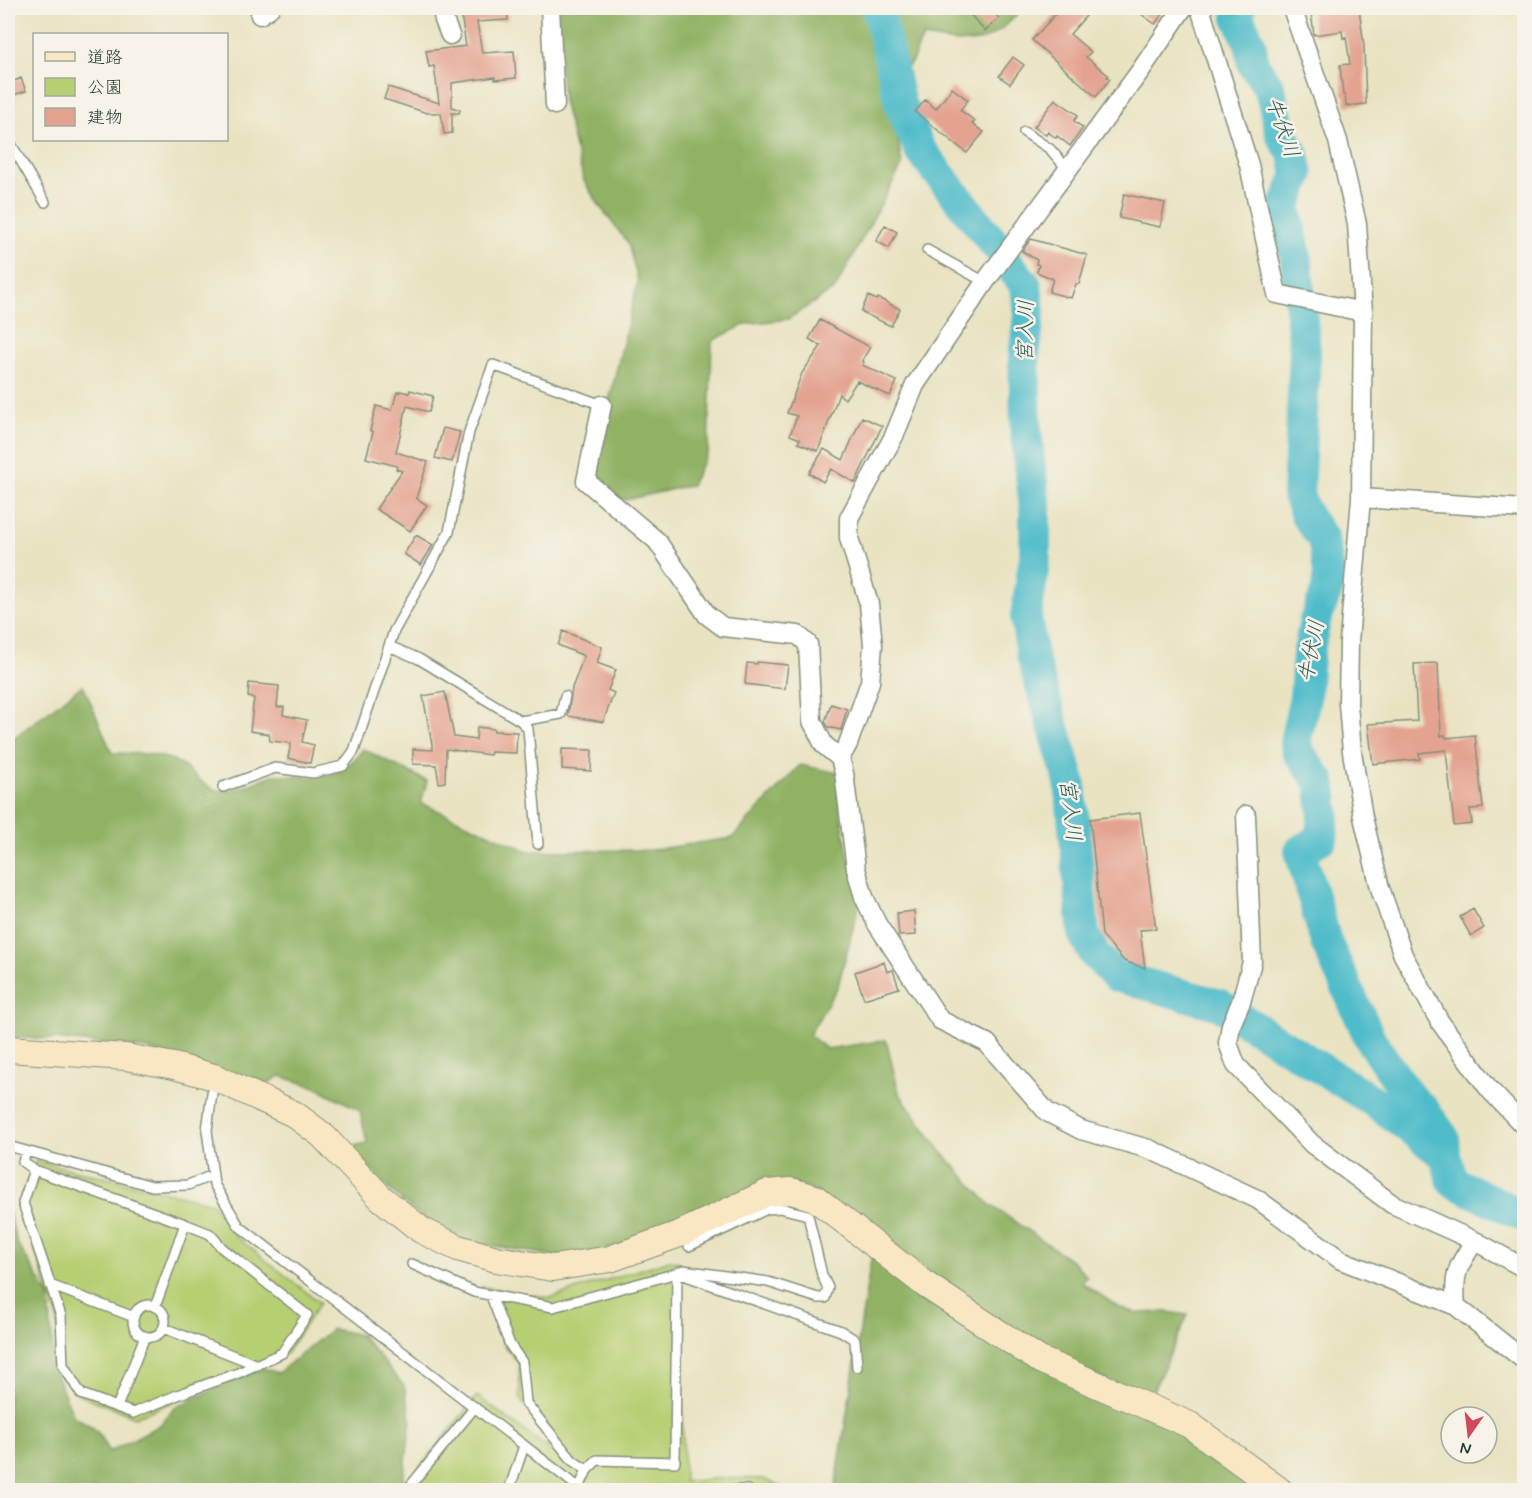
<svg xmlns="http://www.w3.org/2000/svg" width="1532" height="1498" viewBox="0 0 1532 1498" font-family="Mynerve,'Klee One',sans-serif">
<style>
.green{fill:#b7cf73;stroke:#6b8654;stroke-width:1.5}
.forest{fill:#91b265;stroke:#58784c;stroke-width:1.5}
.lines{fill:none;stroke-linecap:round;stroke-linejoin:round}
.river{stroke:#4fbcca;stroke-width:32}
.building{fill:#e4a390}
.lane-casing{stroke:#84907b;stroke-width:12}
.street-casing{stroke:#84907b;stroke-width:21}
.secondary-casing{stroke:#84907b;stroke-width:28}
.lane{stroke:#fff;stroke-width:9}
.street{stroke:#fff;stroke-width:18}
.secondary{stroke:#f9e7c3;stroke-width:26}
.labels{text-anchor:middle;stroke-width:5;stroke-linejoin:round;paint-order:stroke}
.water-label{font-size:21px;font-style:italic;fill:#2b5d5a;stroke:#f7f3e8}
</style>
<rect width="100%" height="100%" fill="#f7f3e8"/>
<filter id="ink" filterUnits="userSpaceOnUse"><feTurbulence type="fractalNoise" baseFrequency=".0167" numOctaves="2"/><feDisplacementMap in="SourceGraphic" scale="12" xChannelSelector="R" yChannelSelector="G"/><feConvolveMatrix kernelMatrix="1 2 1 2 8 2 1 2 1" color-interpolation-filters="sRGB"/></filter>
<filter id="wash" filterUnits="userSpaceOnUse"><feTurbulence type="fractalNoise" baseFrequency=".008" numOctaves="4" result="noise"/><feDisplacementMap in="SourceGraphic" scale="24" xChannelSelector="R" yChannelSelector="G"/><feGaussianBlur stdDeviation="1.35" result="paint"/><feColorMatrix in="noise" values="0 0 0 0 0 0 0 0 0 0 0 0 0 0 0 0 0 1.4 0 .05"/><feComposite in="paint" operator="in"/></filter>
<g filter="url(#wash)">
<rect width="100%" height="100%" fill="#e9e3c2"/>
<path class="green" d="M36,1161l176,42 22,32 86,68 -35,52 -44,20 -106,42 -57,-23 -19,-30 -2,-48 -38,-113z
M670,1260l8,2 6,220 37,-4 43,1 24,11h-386l75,-94 95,70 -52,-67 -1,-36 -14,-16 -23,-60 68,11z"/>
<path class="forest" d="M555,8h468c-37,41 -49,37 -100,29l-11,24 -21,29 11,75 -67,124 -47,30 -42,5 -34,17 -4,111 -17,33 -74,17 -26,-26 47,-195 -10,-38 -29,-38 -15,-24 -21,-80z
M83,685l29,68c18,0 46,0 63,8 13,6 28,26 41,29 21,4 38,-9 57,-15 7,-1 15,1 22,1 31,3 50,-1 68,-27l64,32 -6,22 107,48 123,-1 81,-12 68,-73 39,8 -1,25 11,61 12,38 -23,89 -29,49 18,14 59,-9 13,53 41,57 49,54 85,58 13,15 -5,6 38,25 17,5 30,-1 21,3 -38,82 -100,-40 -244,-171 -188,60 -51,12 -99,-16 -41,-21 -30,-24 -48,-50 18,-4 -7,-33 -45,-23 -35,-11 -18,11 -115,-38 -92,-10 -47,-1v-296z
M8,1208l9,35 32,53 5,74 20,47c20,9 26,15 35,35l51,-27 15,-18 88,-39 15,5 54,-44 29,6 43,51 7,33 -8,64 -7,7h-388z
M872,1253l311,179 81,58h-429z"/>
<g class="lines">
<path class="river" d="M878,8l22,96 20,46 76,96
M1240,8l-2,9 13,28 2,19 17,25 11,45 13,21 4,20 -13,31 11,51 9,95 -7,143 9,22 16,22 6,32 -2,19 -12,31 -7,34 -3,43 -9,40 1,12 23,32 4,29 -2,27 -22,13 26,91 46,101 39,56 13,11 20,28 1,18 8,26 71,34
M1010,266l16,20 3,29 -5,41 2,77 9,75v48l-9,61 6,39 38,126 14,153 11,20 21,21 104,29 159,100 65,50"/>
</g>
<g id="blocks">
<path class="building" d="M460,8h47l1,12 -31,2 5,31 32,-2 2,27 -21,2v-3l-43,6v24l8,3 -1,3h-7v20l-8,1 -3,-21h-14l-43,-14 4,-12 51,16 -5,-37 -5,1 -3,-16 40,-5z
M964,8h25l10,10 -14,13z
M1061,8h32l-23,26 21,18 -5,5 22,18 -1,2 3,2 -14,18 -64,-57z
M1133,8h34l-12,16z
M1359,8l5,38 2,58 -20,2 -1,-11h-2l-3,-30 10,-1 -4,-27 -3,1 -1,-7 -28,4 -3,-23z
M1013,57l11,8 -14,19 -11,-8z
M21,78l5,13 -18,6v-13z
M952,88l16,12 -8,10 15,11 -3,3 12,8 -17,21 -52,-41 10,-12 11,9z
M1055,99l23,16 -4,6 9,7 -13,18 -13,-10 -1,2 -8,-6 -2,3 -12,-8z
M1124,194l41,9 -5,24 -41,-9z
M885,225l12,7 -8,16 -13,-7z
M1031,239l56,16 -8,29h-3l-5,14 -22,-6 4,-13 -16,-7 2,-7 -3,-1 1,-4 -15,-9z
M868,296l9,4 1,-2 22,11 -9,17 -30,-14z
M820,320l50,27 -8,14 2,1 -2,3 35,16 -7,15 -33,-15 -12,18 -6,-5 -21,57 -20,-8 2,-4 -10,-4 7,-19 -10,-3 15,-40 19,-27 -12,-7z
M410,390l23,6 -4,16 -22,-6 -11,46 32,10 -12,36 11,7 -17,26 -34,-22 26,-38 -6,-2 1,-3 -31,-8 7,-26 -3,-1 6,-25 16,4 5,-18 3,1v-2l9,2z
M862,417l20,9 -27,57 -24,-14 -8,13 -14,-9 15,-24 19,11z
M443,428l17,4 -8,30 -17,-4z
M416,535l17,10 -12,20 -17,-11z
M563,631l39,16 -5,16 19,7 -8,20 6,3 -11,29 -35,-6 4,-28 12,-32 -26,-11z
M757,662l31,3 -3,24 -40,-5 2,-21 10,1z
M1438,663l3,73 4,-1 1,3 29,-3 8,73 -13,1 2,15 -18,2 -8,-76 -27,3 1,6 -47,5 -5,-40 49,-3 -3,-57z
M249,683l30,3 -2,21h7l-1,8 24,5 -5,22 12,3 -4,18 -22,-5 3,-15 -21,-2 -1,-7 -19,-3 4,-33 -6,-1z
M445,692l9,45 22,3 1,-13 17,2v2l23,1 -1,21 -25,-1 -1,3 -44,-6 -1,33 -6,1 -3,-18 -23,-1v-15l20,1 -10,-54z
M831,704l16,5 -6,21 -13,-3 -3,-5z
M562,749l30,1 -1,21 -29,-2z
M1140,813l16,116 -16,1 5,38 -21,-7 -22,-26 -12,-116z
M1473,909l11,19 -13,8 -11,-19z
M914,911l2,24 -17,1 -2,-23z
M884,962l3,10 6,-2 6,18 -35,11 -9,-27z"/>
</g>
</g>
<g filter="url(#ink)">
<use href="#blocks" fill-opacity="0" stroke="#84907b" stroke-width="1.5"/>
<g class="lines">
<g class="lane-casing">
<path id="lane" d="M1024,132l26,17 18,21
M8,139l37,63
M927,250l58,32
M389,646l30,13 102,62 7,8 10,115
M521,721l40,-7 4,-18
M223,787l52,-19 38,5 30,-7 11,-15 40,-120 55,-99 20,-100 24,-67 109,40
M214,1078l-7,52 7,54 25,42 343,264
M8,1146l144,40 36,-1 25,-10
M26,1151l-3,11 11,8 151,54 -30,83
M34,1170l-11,33 38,113 2,49 18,29 52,19 52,-21 51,-18 46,-21 25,-38 -85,-67 -12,-14 -25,-10
M412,1264l62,28 79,15 124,-34 -2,189 -78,-2 -10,10 -8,18
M677,1273l6,-3 85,12 50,16h7l3,-10 -6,-13 -14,-60 -28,-7 -13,1 -78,37
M678,1273l163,58 14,9 2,27
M50,1285l84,32
M491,1296l19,49 12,17 4,41 47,58 14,9
M133 1321a16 16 0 1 1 32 0a16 16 0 1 1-32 0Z
M164,1328l93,37
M117,1407l28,-71
M407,1490l68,-83
M509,1490l15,-44
M735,1490h13"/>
</g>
<g class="street-casing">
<path id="street" d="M442,8l2,12 6,15
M550,8l5,97
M1200,8l49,157 28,129 86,18
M1292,8l46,133 19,83 6,88 -2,186 -12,143 -1,63 4,48 11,65 17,71 23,67 37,67 49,67 35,37
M260,15l10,-7
M602,405l-16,76 71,60 50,74 16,12 75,8 10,9 4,77 12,24 16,13 4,15 12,96 8,28 13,27 63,96 47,23 60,69 34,18 68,19 108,50 84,61 115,46 68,54
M1361,498l163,11
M840,758l8,-14 22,-62 3,-37 -4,-41 -20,-66v-20l45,-82 21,-51 70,-103 156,-212 42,-62
M1246,815l6,147 -11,40 -10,23 -3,18 8,22 76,79 80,60 83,37 49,27
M1456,1306c-3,-31 1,-40 19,-65"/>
</g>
<g class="secondary-casing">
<path id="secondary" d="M8,1049l118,8 48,9 40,11 80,37 28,21 59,63 40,32 37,18 38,11 57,9 57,-9 72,-26 85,-40 24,-2 24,7 111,87 114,75 150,65 89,65"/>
</g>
<use href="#lane" class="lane"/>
<use href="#street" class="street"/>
<use href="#secondary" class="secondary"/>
</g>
</g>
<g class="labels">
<g class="water-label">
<text transform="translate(1283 127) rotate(71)" y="7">牛伏川</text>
<text transform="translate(1025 331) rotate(-89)" y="7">宮入川</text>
<text transform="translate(1311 651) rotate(-79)" y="7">牛伏川</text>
<text transform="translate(1071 810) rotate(83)" y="7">宮入川</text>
</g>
</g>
<rect width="1532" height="1498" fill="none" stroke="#f7f3e8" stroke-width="30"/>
<rect x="33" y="33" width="195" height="108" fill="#f7f3e8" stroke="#a1aaa0" stroke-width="1.5"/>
<rect x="45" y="52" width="30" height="9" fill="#f9e7c3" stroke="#a1aaa0" stroke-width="1.5"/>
<text x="87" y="63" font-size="18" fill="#1f3d34">道路</text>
<rect x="45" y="78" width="30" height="18" fill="#b7cf73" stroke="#a1aaa0" stroke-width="1.5"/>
<text x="87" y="93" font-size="18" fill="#1f3d34">公園</text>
<rect x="45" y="108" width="30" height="18" fill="#e4a390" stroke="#a1aaa0" stroke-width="1.5"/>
<text x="87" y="123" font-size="18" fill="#1f3d34">建物</text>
<g transform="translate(1469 1435) rotate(194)"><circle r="28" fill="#f7f3e8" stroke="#a1aaa0" stroke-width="1.5"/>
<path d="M0-4.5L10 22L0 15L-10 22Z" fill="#d1495b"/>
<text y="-9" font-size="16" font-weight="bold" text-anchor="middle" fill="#1f3d34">N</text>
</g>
</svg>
